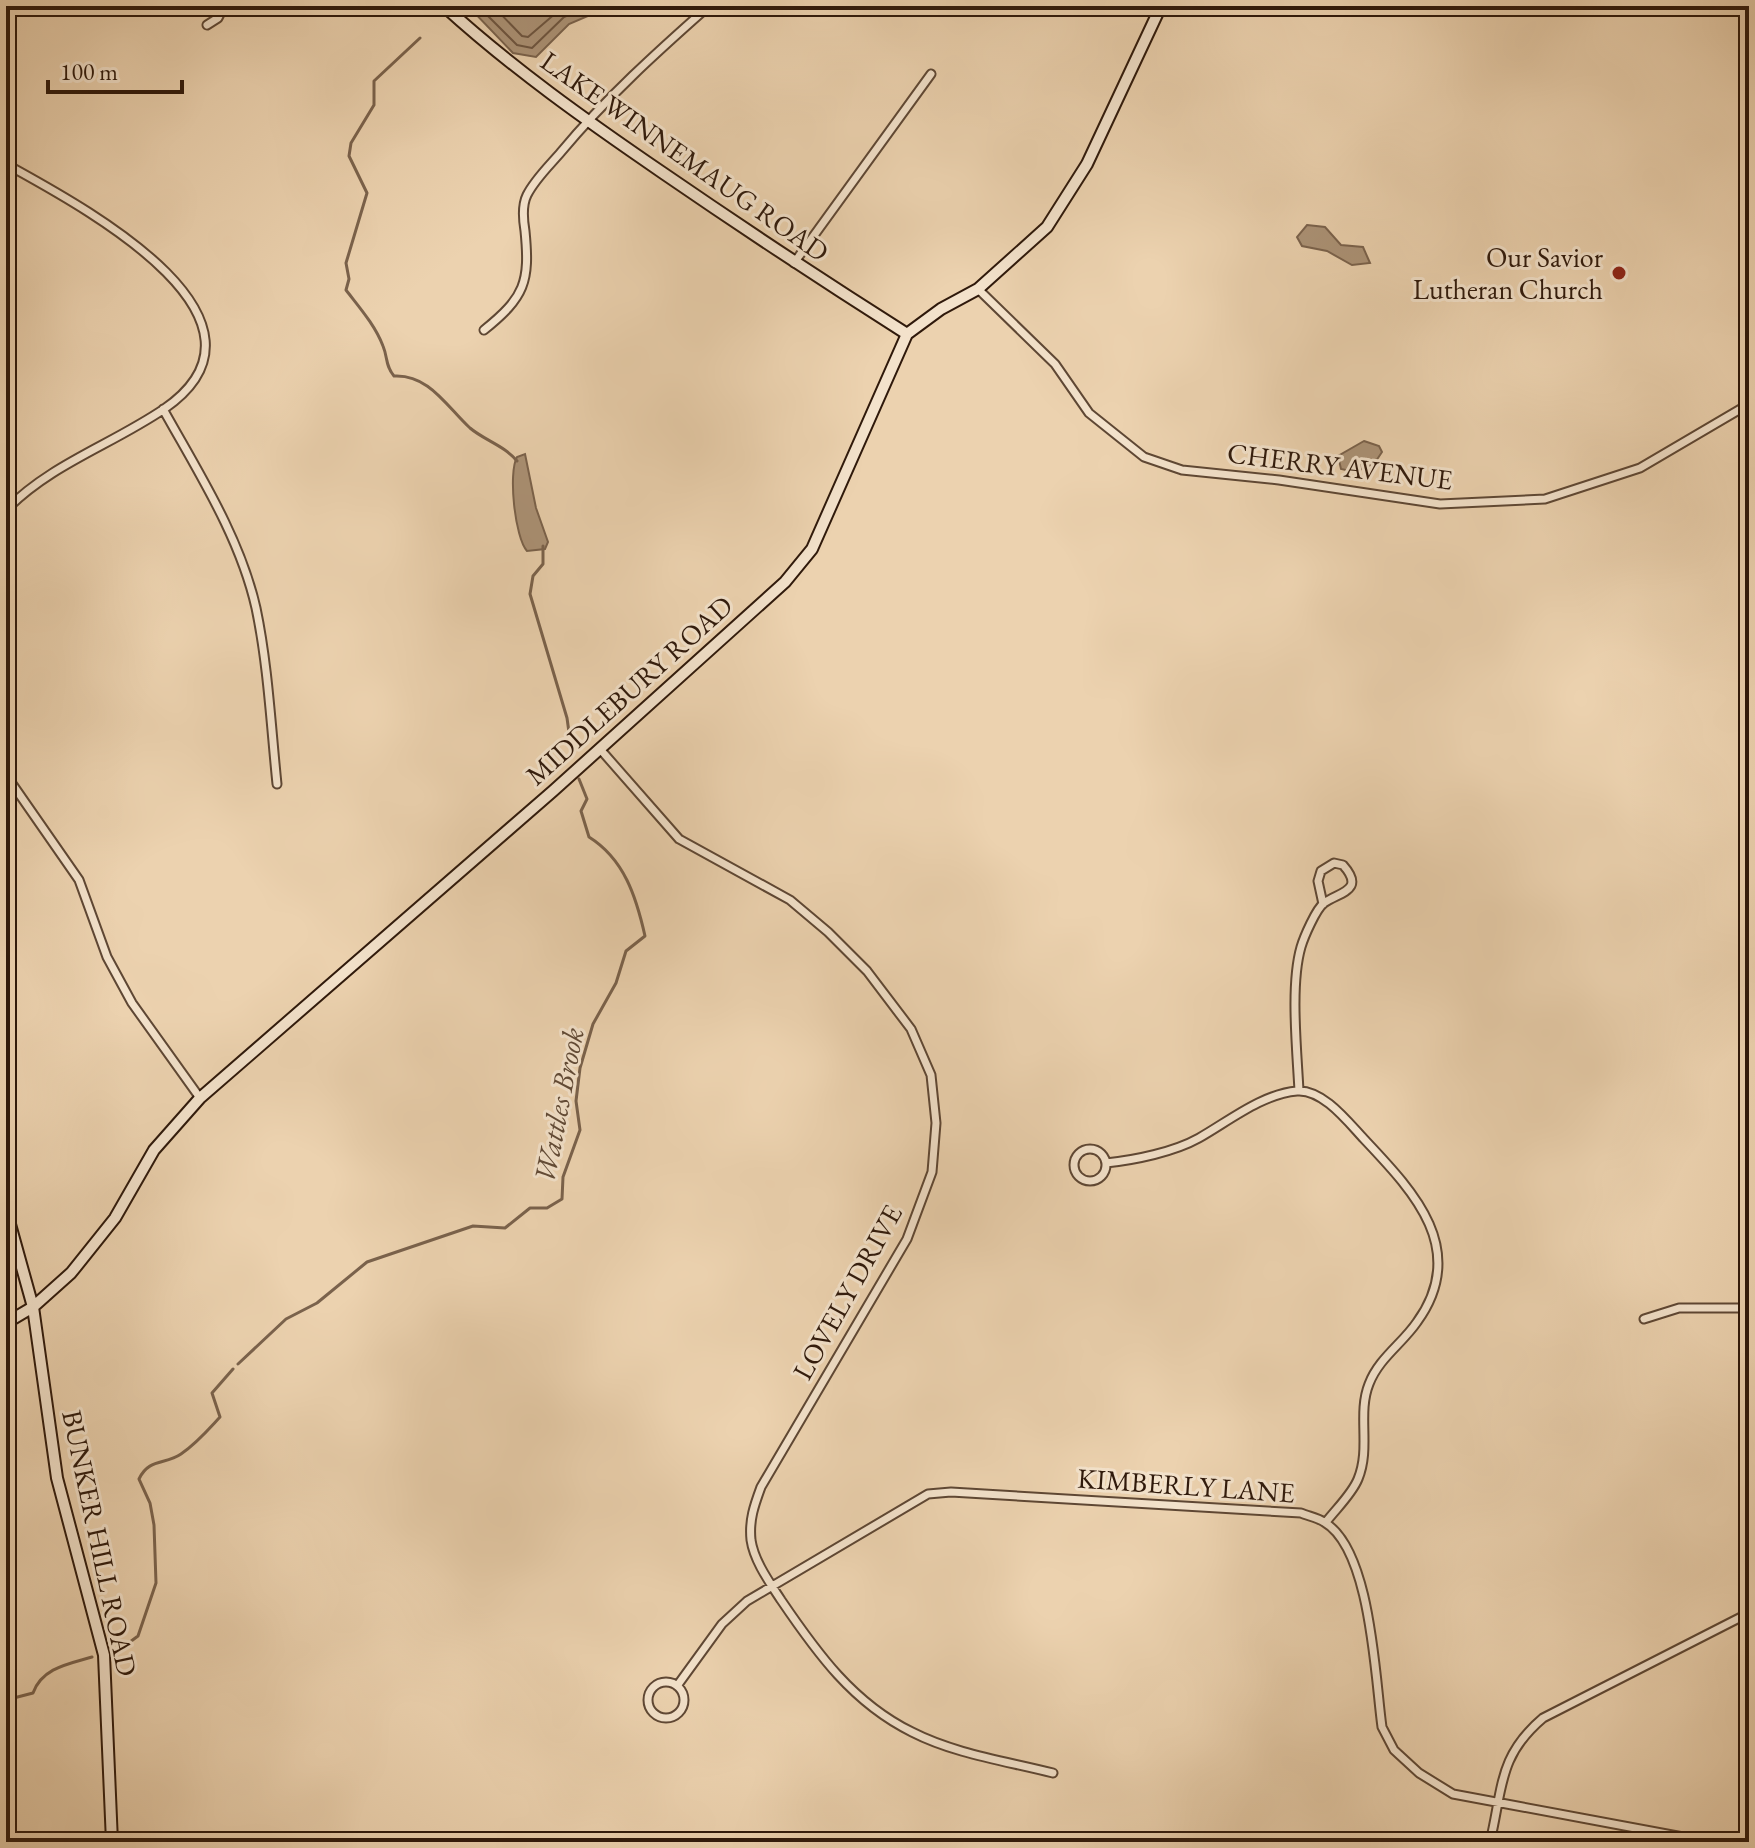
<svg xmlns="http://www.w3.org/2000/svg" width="1755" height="1848" viewBox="0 0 1755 1848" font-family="'EB Garamond',serif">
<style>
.water{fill:#ac9377;stroke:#7a624c;stroke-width:2}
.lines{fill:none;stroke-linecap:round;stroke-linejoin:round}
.shore{stroke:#6e5641;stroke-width:2}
.stream{stroke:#7a624c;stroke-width:3}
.street-casing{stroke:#5e4734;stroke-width:11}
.secondary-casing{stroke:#2f190b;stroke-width:14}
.street{stroke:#f3e2cb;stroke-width:7}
.secondary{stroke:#f3e2cb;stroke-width:10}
.poi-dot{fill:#8f2418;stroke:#f3e2cb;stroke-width:3}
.labels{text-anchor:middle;stroke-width:6;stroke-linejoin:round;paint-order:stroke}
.street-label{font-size:28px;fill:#2f190b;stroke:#f3e2cb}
.poi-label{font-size:28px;fill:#2f190b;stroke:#f3e2cb;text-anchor:end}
.water-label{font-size:30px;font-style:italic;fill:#614a36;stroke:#f3e2cb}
</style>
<rect width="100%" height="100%" fill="#ecd2af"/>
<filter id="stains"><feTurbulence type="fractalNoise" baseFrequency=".0025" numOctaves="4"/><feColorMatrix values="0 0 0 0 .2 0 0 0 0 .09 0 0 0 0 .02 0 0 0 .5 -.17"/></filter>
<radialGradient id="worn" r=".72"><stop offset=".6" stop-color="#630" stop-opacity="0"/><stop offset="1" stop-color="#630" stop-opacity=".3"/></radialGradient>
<path class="water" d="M468,6h143l-42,18 -33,33 -23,-4z
M1307,225l18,2 16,18 22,2 7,16 -18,2 -25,-14 -25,-5 -5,-9z
M1364,441l15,5 3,6 -8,12 -19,8 -14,-3 -3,-13z
M525,454l11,54 12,34 -3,7 -18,2c-12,-13 -19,-78 -10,-94z"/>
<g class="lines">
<path class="shore" d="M478,6l39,39 15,3 32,-31 25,-11
M493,6l29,30 6,1 36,-31"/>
<path class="stream" d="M420,38l-46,43v24l-23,38 -2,13 18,37 -21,70 3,16 -3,11c13,17 29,35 37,56 5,12 2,19 11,30 35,-2 53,31 76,52 14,12 35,18 47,33
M543,546v18l-10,12 -3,18 37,124 5,36
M238,1364l48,-45 31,-16 50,-41 106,-36 32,2 25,-20h17l15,-9 1,-22 17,-47 -4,-29 4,-33 13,-44 23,-41 10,-32 19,-15c-9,-40 -21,-77 -56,-99l-8,-26 6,-12 -8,-20
M115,1653l23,-17 18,-53 -2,-58 -4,-22 -11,-24c10,-21 26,-14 42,-25 16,-11 26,-23 39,-37l-8,-24 21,-24
M6,1700l27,-7c9,-25 35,-29 59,-36"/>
<g class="street-casing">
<path id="street" d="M207,25l11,-7 6,-12
M6,164c70,39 290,154 158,245 -53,36 -113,55 -158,101
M794,263l137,-189
M978,289l77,75 34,49 55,44 38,13 97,10 161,24 105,-5 95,-31 109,-64
M484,330c41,-33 46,-48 41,-99 -2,-12 -3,-26 2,-36 8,-16 23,-30 34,-43 45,-54 96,-100 148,-146
M163,409c35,63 77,128 93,199 12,57 15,118 21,176
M600,749l79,90 111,61 38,32 39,39 44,58 20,46 5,48 -4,49 -25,67 -146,248c-7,19 -12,33 -10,53 3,21 19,43 30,60 36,53 72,103 131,132 43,22 94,29 141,41
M6,775l73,105 28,77 25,46 68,95
M1299,1091c-2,-41 -9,-106 2,-144 3,-10 15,-38 23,-44 15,-11 42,-12 19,-38l-9,-2 -13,8 -3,10 5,23
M1074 1165a16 16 0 1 1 32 0a16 16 0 1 1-32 0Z
M1106,1163c29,-3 68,-11 93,-25 30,-17 63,-44 98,-47 26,-2 51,31 67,48 48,51 106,110 53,183 -15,22 -38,36 -48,62 -12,30 2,64 -11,95 -6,15 -22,30 -32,43
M1644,1319l35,-11h70
M648 1700a18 18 0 1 1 36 0a18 18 0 1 1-36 0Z
M677,1686l45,-62 25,-23 181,-107 23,-2 350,21c7,3 17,5 23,9 47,27 51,155 58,205l12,23 25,23 34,21 257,48
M1490,1842c13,-54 8,-86 53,-124l206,-105"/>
</g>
<g class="secondary-casing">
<path id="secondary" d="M444,6c68,62 143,115 219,167 80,55 162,109 244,161
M6,1210l27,97 24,171 47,177 8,187
M6,1323l27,-16 38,-34 44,-55 39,-68 46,-52 353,-307 232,-209 27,-33 95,-215 34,-25 37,-20 69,-62 40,-63 74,-158"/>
</g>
<use href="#street" class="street"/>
<use href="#secondary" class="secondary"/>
</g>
<circle class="poi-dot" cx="1619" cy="273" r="8"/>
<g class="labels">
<g class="street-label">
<text transform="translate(685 156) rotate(35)" y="10">LAKE WINNEMAUG ROAD</text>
<text transform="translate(1340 466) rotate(7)" y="10">CHERRY AVENUE</text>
<text transform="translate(629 690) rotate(-42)" y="10">MIDDLEBURY ROAD</text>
<text transform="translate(847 1292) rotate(-61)" y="10">LOVELY DRIVE</text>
<text transform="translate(1186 1485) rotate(4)" y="10">KIMBERLY LANE</text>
<text transform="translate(100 1543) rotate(78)" y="10">BUNKER HILL ROAD</text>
</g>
<g class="poi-label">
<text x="1603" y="267">Our Savior<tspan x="1603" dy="32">Lutheran Church</tspan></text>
</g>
<g class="water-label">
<text transform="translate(559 1105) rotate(-79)" y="10">Wattles Brook</text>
</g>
</g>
<rect width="1755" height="1848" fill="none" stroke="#ecd2af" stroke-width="32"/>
<rect x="8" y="8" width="1739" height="1832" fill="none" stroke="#2f190b" stroke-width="4"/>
<rect x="16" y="16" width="1723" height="1816" fill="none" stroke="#2f190b" stroke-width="2"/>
<path d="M48 80v12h134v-12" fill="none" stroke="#2f190b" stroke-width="4"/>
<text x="60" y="80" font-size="24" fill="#2f190b" stroke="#f3e2cb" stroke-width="6" paint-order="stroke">100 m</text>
<rect width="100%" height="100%" filter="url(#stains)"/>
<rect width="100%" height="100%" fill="url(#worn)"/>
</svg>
